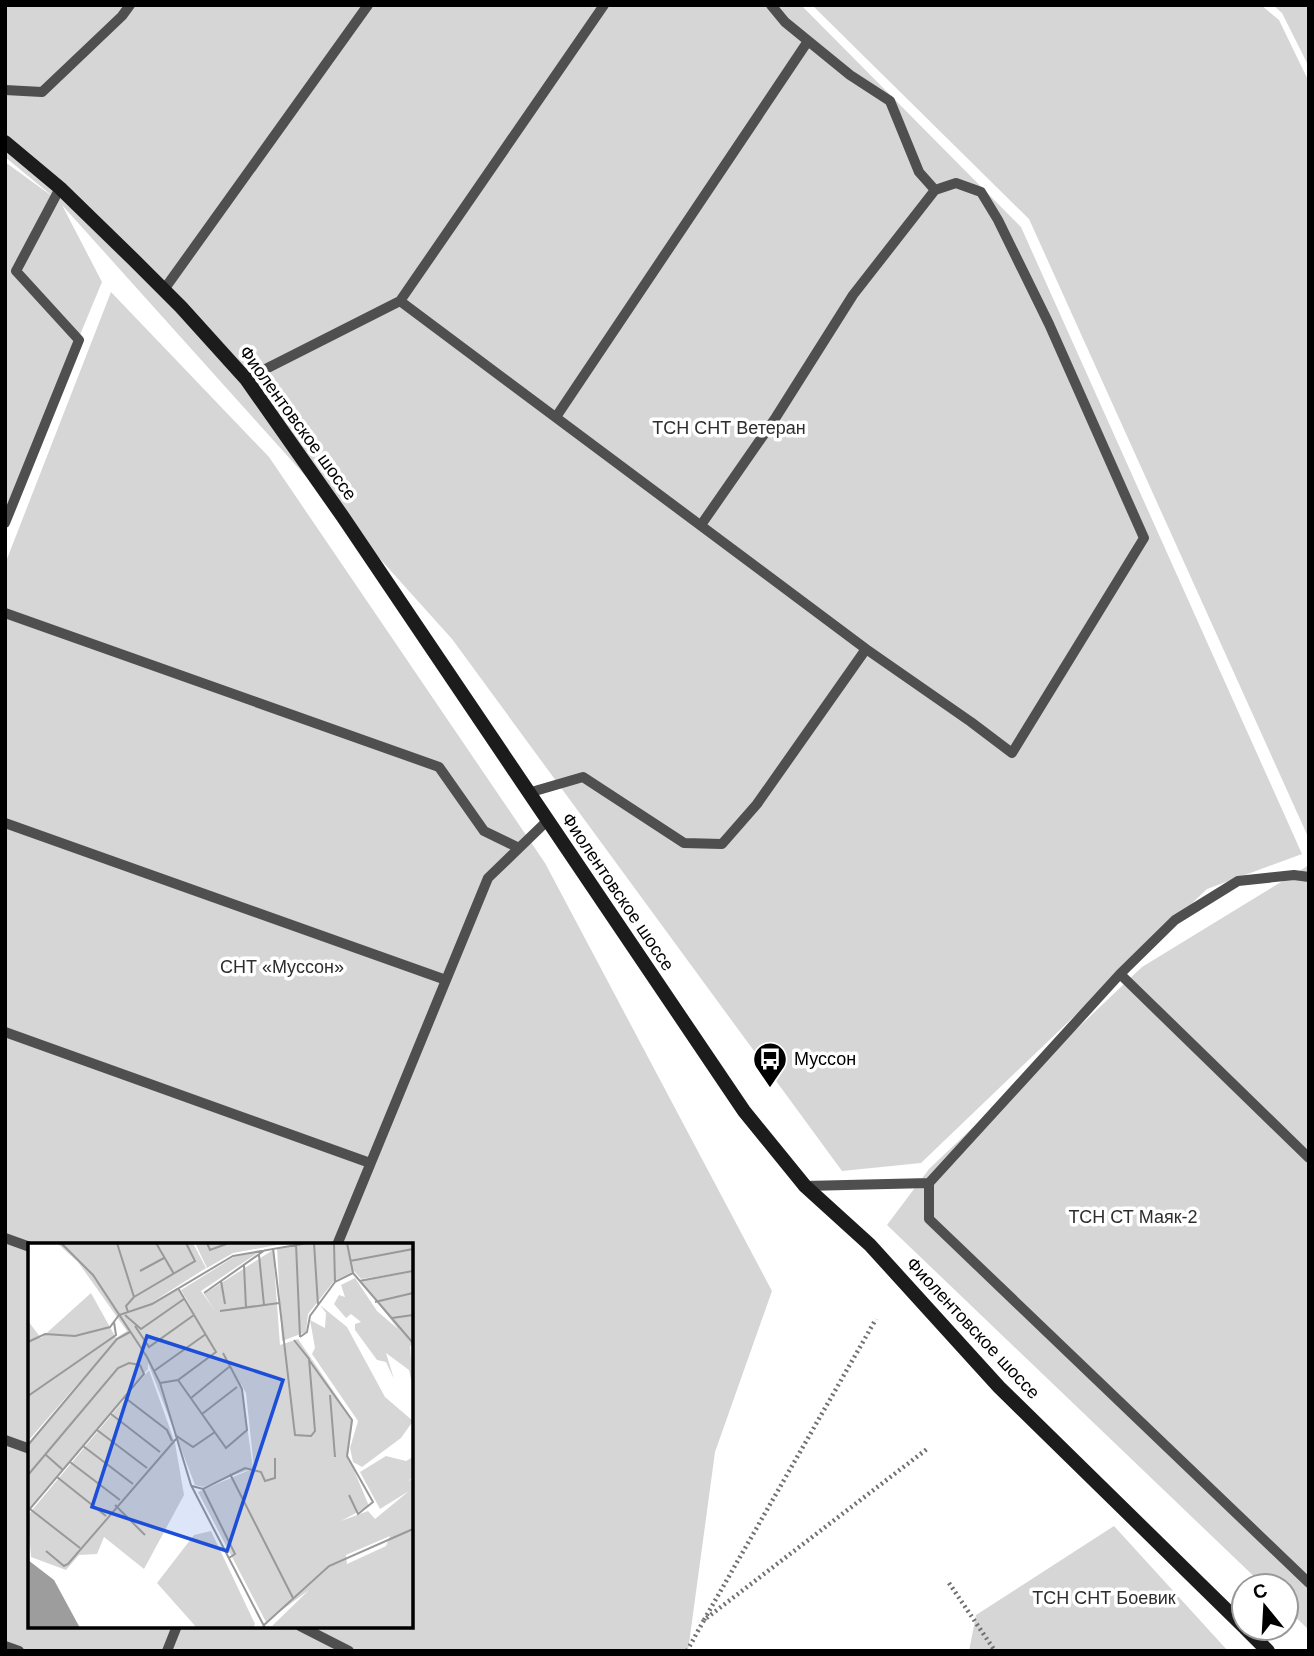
<svg xmlns="http://www.w3.org/2000/svg" width="1314" height="1656" viewBox="0 0 1314 1656" font-family="Helvetica,sans-serif">
<style>
.green{fill:#d6d6d6;fill-rule:evenodd}
.lines{fill:none;stroke-linecap:round;stroke-linejoin:round}
.path{stroke:#717171;stroke-width:4.5;stroke-dasharray:2 3.5;stroke-linecap:butt}
.service{stroke:#4f4f4f;stroke-width:10}
.secondary{stroke:#1c1c1c;stroke-width:14}
.labels{text-anchor:middle;stroke-width:7;stroke-linejoin:round;paint-order:stroke}
.street-label{font-size:18px;fill:#000;stroke:#fff}
.park-label{font-size:18px;fill:#2d2d2d;stroke:#fff}
.poi-label{font-size:18px;fill:#000;stroke:#fff;text-anchor:start}
.inset-road{fill:none;stroke:#999;stroke-width:2}
.view{fill:#1d4ed8;fill-opacity:0.15;stroke:#1d4ed8;stroke-width:3.5}
.inset-edge{fill:none;stroke:#000;stroke-width:3.5}
</style>
<rect width="100%" height="100%" fill="#fff"/>
<path class="green" d="M5,5h796l220,222 281,627 -95,35 -286,274 -79,8 -390,-532 -390,-434 40,77 -97,233v-353l51,37 -51,-42z
M812,5h449l18,15 30,62v757l-280,-620z
M1273,5h36v62l-27,-54z
M111,292l158,165 276,406 227,428 -57,161 -27,199h-683v-1087zM30,1245h381v381h-381z
M1309,865v765l-23,-22v-22h-22l-377,-361 42,-56 213,-202z
M1114,1526l114,125h-259l7,-36z"/>
<g class="lines">
<path class="path" d="M949,1583l46,68
M704,1620l172,-301
M687,1651l17,-31 223,-171"/>
<path class="service" d="M5,90l37,2 80,-76 8,-11
M16,271l44,-83
M163,291l205,-286
M400,301l466,348 105,73 41,31 132,-215 -95,-214 -51,-104 -17,-28 -25,-9 -21,7 -16,-18 -29,-71 -40,-26 -65,-53 -14,-17
M246,379l154,-78 204,-296
M556,417l252,-376
M5,523l74,-183 -63,-69
M701,525l75,-108 77,-122 82,-105
M5,613l434,154 45,64 35,17
M528,793l55,-16 101,66 38,1 35,-40 109,-155
M5,823l441,157
M1120,974l189,184
M5,1032l365,131
M929,1183v36l380,364
M805,1186l124,-3 191,-209 55,-54 63,-39 56,-6 15,2
M5,1238l25,9
M337,1245l151,-367 59,-57
M5,1440l25,9
M300,1626l49,25
M5,1646l14,5
M167,1651l10,-25"/>
<path class="secondary" d="M5,142l55,46 74,72 47,47 65,72 97,138 401,594 61,75 65,59 129,142 245,240
M1245,1628l23,23"/>
</g>
<defs>
<g id="bus-pin" transform="scale(1.75)"><path d="M0 17L-7.5 6A9.5 9.5 0 1 1 7.5 6Z" fill="#000" stroke="#fff"/><path d="M-5-6H5V4H4V6H2V4H-2V6H-4V4H-5ZM-3.5-4V0h7V-4ZM-3.5 1.2v1.5H-2V1.2ZM2 1.2v1.5H3.5V1.2Z" fill="#fff"/></g>
</defs>
<g fill-rule="evenodd">
<use href="#bus-pin" x="770" y="1059"/>
</g>
<g class="labels">
<g class="street-label">
<text transform="translate(298 423) rotate(54)" y="6">Фиолентовское шоссе</text>
<text transform="translate(618 892) rotate(56)" y="6">Фиолентовское шоссе</text>
<text transform="translate(973 1328) rotate(47)" y="6">Фиолентовское шоссе</text>
</g>
<g class="park-label">
<text x="729" y="434">ТСН СНТ Ветеран</text>
<text x="282" y="973">СНТ «Муссон»</text>
<text x="1133" y="1223">ТСН СТ Маяк-2</text>
<text x="1104" y="1604">ТСН СНТ Боевик</text>
</g>
<g class="poi-label">
<text x="794" y="1065">Муссон</text>
</g>
</g>
<g transform="translate(28 1243)">
<rect width="385" height="385" fill="#fff"/>
<path d="M29,0h136l13,25 -55,35 26,-15 15,21 -11,-19 53,-33 28,-7 -61,41 14,20 -11,-17 69,-44 7,95 18,-6 55,81 -5,36 21,50 -28,15 27,-10 7,8 34,-28 -29,18 -20,-37 26,-16 20,5 7,-4v20l-6,5 6,-4v150l-141,-2 37,-36 -43,32 -68,-130 56,-24 -8,-75 -5,-9 12,84 -50,19 -8,-2 -47,-122v6l-120,140v-64l60,-73 -60,69v-120l13,17 50,-45 25,45 11,-7 -49,-69zM362,293l-4,10 -39,18 -1,-9zM167,0h93l-55,10 -26,15zM288,0h97v28l-52,8 -7,-8 -20,10 -26,33 -2,18 -24,9 -5,-93zM385,29v76l-3,-3 3,43 -4,-18 -23,-17 8,26 -8,-17 -9,-2 -22,-30v-6l6,-2 -10,-8 -5,4 -12,-14 5,-9 6,2 -4,-12 14,-7 22,33 21,18 -37,-48zM292,62l27,22 38,70 28,24 -12,17 -39,29 -9,-5 -3,-14 8,-27 -46,-67 3,-6 -5,-28 15,8 1,-15zM121,127l26,73 9,52 -40,74 -40,-32 -7,17 -18,1 -13,15 -35,-13 -3,-42zM183,288l44,93 -2,4h-56l-40,-45 37,-48z" fill="#d6d6d6" fill-rule="evenodd"/>
<path d="M0,317l26,20 26,48h-52z" fill="#9d9d9d"/>
<path class="inset-road" d="M33,0l32,32 54,82 13,26 31,102 74,143M89,0l17,54 -8,9 2,6M128,0l18,31M179,0l3,7 19,-7M286,0l4,62M306,0l1,39 18,-9M319,0l6,30 60,70M268,1l4,93M245,5l22,187 16,1 4,-5 -6,-72 -15,-19M231,12l5,50M322,18l63,-12M216,22l2,43M112,28l24,-13M193,38l4,23M331,38l54,-10M176,50l61,-43M106,54l61,-36 -9,-18M347,59l38,-9M192,68l59,-8M97,72l16,14 43,-30M364,75l21,-3M107,83l14,21 45,-32M272,94l7,-5 3,-16 25,-34M0,99l17,-8 30,2 35,-9 9,-12 33,-11 81,-48 75,-13M281,117l43,60 -5,36 26,46 -15,12 -9,-19M126,128l52,-37M150,137l48,68 21,-18 -5,-41 -19,-36M132,140l18,-3 38,-28 -38,-64M302,152l5,62M0,153l88,-61 -2,-13M96,154l43,33 5,11M163,155l38,-31M83,171l49,38M174,171l35,-27M69,187l50,38M147,192l18,12 22,-15M0,202l89,-106 13,-7M55,203l50,38M18,212l17,15M42,219l50,38M202,231l63,124M0,232l90,-107 11,-5 11,2M29,234l49,39M164,243l11,3 42,-21 16,4 4,9 10,-3v-20M175,246l32,65 -6,4M87,262l30,30M2,266l50,39M0,268l116,-137 -4,-9M18,308l18,15 4,-2 108,-125M236,382l65,-59 84,-37"/>
<path class="view" d="M119,93l136,44 -56,171 -135,-44z"/>
<rect width="385" height="385" class="inset-edge"/>
</g>
<rect width="1314" height="1656" fill="none" stroke="#000000" stroke-width="14"/>
<g transform="translate(1265 1607) rotate(342)"><circle r="33" fill="#ffffff" stroke="#999999" stroke-width="2"/>
<path d="M0-5L12 26L0 18L-12 26Z" fill="#000000"/>
<text y="-10" font-size="19" font-weight="bold" text-anchor="middle" fill="#000000">С</text>
</g>
</svg>
